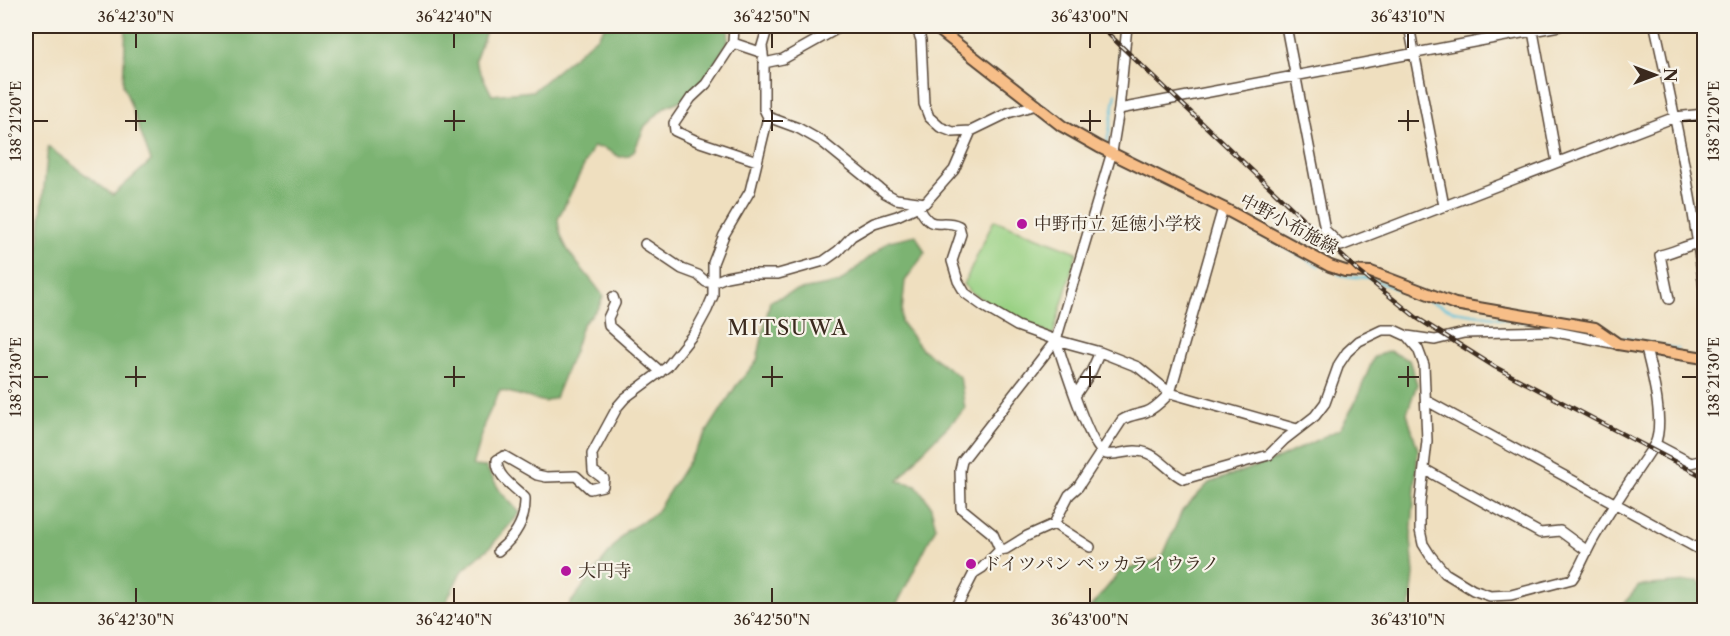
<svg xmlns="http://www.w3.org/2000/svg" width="1730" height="636" viewBox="0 0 1730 636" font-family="'Libre Caslon Text','Noto Serif JP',serif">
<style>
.green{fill:#9ad184;stroke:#6a7e51;stroke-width:1.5}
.forest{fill:#7bb372;stroke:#5b6e48;stroke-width:1.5}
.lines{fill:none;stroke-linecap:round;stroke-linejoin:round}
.stream{stroke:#60c3de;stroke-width:2}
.minor-casing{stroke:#564536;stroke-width:12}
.major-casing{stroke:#564536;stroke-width:14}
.minor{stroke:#fff;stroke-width:9}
.major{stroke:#f7be88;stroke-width:10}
.rail-casing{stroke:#3b2a1e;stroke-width:4.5}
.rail{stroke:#f7f3e8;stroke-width:2;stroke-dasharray:7;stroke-linecap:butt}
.ticks{fill:none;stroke:#3b2a1e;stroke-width:2}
.poi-dot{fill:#b5179e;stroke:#f7f3e8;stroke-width:2}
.labels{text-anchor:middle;stroke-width:4.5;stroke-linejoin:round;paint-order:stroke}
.poi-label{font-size:18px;fill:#3b2a1e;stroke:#f7f3e8;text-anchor:start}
.street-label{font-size:18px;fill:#3b2a1e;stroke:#f7f3e8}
.quarter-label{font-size:21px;letter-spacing:1.5px;fill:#3b2a1e;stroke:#f7f3e8}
.neatline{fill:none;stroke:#3b2a1e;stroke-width:2}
.ticks-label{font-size:15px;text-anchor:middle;fill:#3b2a1e}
</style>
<rect width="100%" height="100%" fill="#f7f3e8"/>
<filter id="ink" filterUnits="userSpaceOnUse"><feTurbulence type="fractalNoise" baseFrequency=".0167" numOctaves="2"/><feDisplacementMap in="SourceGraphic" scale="12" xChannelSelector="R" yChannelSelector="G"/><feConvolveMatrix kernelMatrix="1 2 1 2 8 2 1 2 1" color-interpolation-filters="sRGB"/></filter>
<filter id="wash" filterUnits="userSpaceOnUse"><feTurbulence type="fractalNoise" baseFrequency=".008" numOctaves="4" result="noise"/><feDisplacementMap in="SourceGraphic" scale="24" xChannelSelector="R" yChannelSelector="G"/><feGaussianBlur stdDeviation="1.35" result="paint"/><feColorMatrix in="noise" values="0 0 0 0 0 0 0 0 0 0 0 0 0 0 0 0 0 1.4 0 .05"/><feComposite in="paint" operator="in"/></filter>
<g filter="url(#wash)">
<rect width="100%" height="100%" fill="#efdfbf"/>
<path class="green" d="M994,220l83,32 -24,83 -34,-13 -50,-31 -5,-7z"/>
<path class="forest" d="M126,26h362l-13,35 17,34 41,-4 65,-55 7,-10h124l-1,16 -24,38 -20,19 -19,8 -20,19 -11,25 -6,5 -8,1 -16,-9 -11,-1 -35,72c1,32 29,52 45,77l-4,11 -17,18 -8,26 -19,47 -10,4 -45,-12 -16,34 -12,42 14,1 14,24 20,22 -30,34 -29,25 -19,38h-416v-326l10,-15 12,-122 65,48 38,-34 -28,-77z
M916,235l9,18 -20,28 -4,41 21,27 38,28 5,32 -44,44 -23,28 18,4 14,19 6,23 -42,83h-329l61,-79 29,-17 81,-128 21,-25 13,-60 25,-10 44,-8 50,-42z
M1389,351l20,9 8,24 -10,29 11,37 -7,88 3,36 -4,36h-322l32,-38 42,-14 20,-47 27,-28 66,-23 65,-31 14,-24 20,-48z
M1698,581l6,6v23h-86l21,-24z"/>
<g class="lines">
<path class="stream" d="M1119,26v32
M1107,143l9,-50
M1704,166v10
M1202,204l16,8
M1240,223l79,43
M1338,274c15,6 29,0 41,8l75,29 80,12
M1624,338l54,11"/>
</g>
</g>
<g filter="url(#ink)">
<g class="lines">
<g class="minor-casing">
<path id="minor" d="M734,26l-1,17 30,10
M916,26l5,14 3,64 5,13 11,10 13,5 18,-1 37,-18 28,-8
M1286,26l39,204 16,16 334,-129 29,-3
M1409,26l35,180
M1532,26l25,136
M1655,26c19,86 38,174 49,262
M733,43l-27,41 -15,14 -17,25 1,8 22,10 60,20
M764,63l19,-4 59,-33
M1119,109l440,-83
M768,117l30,11 23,13 64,52 11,6 29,4
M919,207c13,27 20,10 40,19l2,8 -9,27 6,20 7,12 18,13 34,20 39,14 44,12 38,15 32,26 127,36
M645,244l37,25 16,6 8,7h8l12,-5 16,-3h36l46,-13 14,-10 14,-15 22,-13 23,-7 28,-13 29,-33 17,-39
M613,297l2,6 -7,15 1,8 52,46
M1669,299l-9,-44c14,-3 24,-9 39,-12
M1407,336l11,13 6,16 3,76 -7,62v27l3,14 7,11 15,18 28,17 17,6 21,-1 61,-16c7,-8 15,-30 22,-41 19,-33 40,-63 61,-94 10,-22 -3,-71 -9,-95
M1056,340c6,18 34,111 50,114 14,2 26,-7 41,-1 14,5 23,20 37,26l85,-24 15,-15 31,-24 10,-13 14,-39 8,-12 12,-11 23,-11h12l13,6 28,4 29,-7 87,-2 66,13
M1075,396l16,-24 9,-20
M1427,401l277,151
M1655,444l36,19 13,-3
M1424,469l116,64 20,-2 26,19
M1054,524l36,23
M1000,550l-7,-16 -32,-26 -1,-38 2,-9 94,-121 56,-188 7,-43 8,-83
M498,551c16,-13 28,-31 27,-53 -10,-11 -29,-21 -28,-38l7,-4 33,19 9,2 30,-1 14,13 13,-3 1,-7 -11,-8 -1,-17 26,-48 7,-8 42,-31 28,-35 12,-22 6,-14v-33l11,-28 26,-44 18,-74 -4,-8v-46l-2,-17 6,-20
M955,610l19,-37 8,-5 18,-18 6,-1 21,-13 27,-12 15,-29 9,-8 44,-67c8,-5 15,-5 24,-8 9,-3 17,-12 24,-19l53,-185"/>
</g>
<g class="major-casing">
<path id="major" d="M934,26l128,100 37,21 124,61 107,58 15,5 26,1 84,32 140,24 23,16 86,14"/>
</g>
<use href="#minor" class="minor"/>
<use href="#major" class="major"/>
<g class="rail-casing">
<path id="rail" d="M1100,26l258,245 59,47 78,49 209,110"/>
</g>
<use href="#rail" class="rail"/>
</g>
</g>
<path class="ticks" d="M136,33v15M454,33v15M772,33v15M1090,33v15M1408,33v15M136,110v21M454,110v21M772,110v21M1090,110v21M1408,110v21M33,121h15M125,121h21M444,121h21M762,121h21M1080,121h21M1398,121h21M1682,121h15M136,366v21M454,366v21M772,366v21M1090,366v21M1408,366v21M33,377h15M125,377h21M444,377h21M762,377h21M1080,377h21M1398,377h21M1682,377h15M136,588v15M454,588v15M772,588v15M1090,588v15M1408,588v15"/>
<g class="poi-dot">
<circle cx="1022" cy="224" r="6"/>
<circle cx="971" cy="564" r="6"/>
<circle cx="566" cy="571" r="6"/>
</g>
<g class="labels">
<g class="poi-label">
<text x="1034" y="230">中野市立 延徳小学校</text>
<text x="983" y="570">ドイツパン ベッカライウラノ</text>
<text x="578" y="577">大円寺</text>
</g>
<g class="street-label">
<text transform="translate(1289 224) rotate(28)" y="6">中野小布施線</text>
</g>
<g class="quarter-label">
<text x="788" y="335">MITSUWA</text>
</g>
</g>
<rect width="1730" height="636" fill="none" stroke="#f7f3e8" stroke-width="66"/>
<g transform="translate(1655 75) rotate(90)" stroke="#f7f3e8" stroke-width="4.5" paint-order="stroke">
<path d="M0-4.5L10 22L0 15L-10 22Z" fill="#3b2a1e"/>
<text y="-9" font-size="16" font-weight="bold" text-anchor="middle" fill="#3b2a1e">N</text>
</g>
<rect x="33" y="33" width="1664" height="570" class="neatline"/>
<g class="ticks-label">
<text x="136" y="22">36°42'30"N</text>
<text x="454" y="22">36°42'40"N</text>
<text x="772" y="22">36°42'50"N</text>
<text x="1090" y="22">36°43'00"N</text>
<text x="1408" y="22">36°43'10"N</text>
<text transform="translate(1714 121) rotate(-90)" y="5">138°21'20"E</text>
<text transform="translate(16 121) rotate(-90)" y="5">138°21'20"E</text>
<text transform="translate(1714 377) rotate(-90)" y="5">138°21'30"E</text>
<text transform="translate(16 377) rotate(-90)" y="5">138°21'30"E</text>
<text x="136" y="625">36°42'30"N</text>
<text x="454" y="625">36°42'40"N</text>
<text x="772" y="625">36°42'50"N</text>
<text x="1090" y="625">36°43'00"N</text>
<text x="1408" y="625">36°43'10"N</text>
</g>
</svg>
